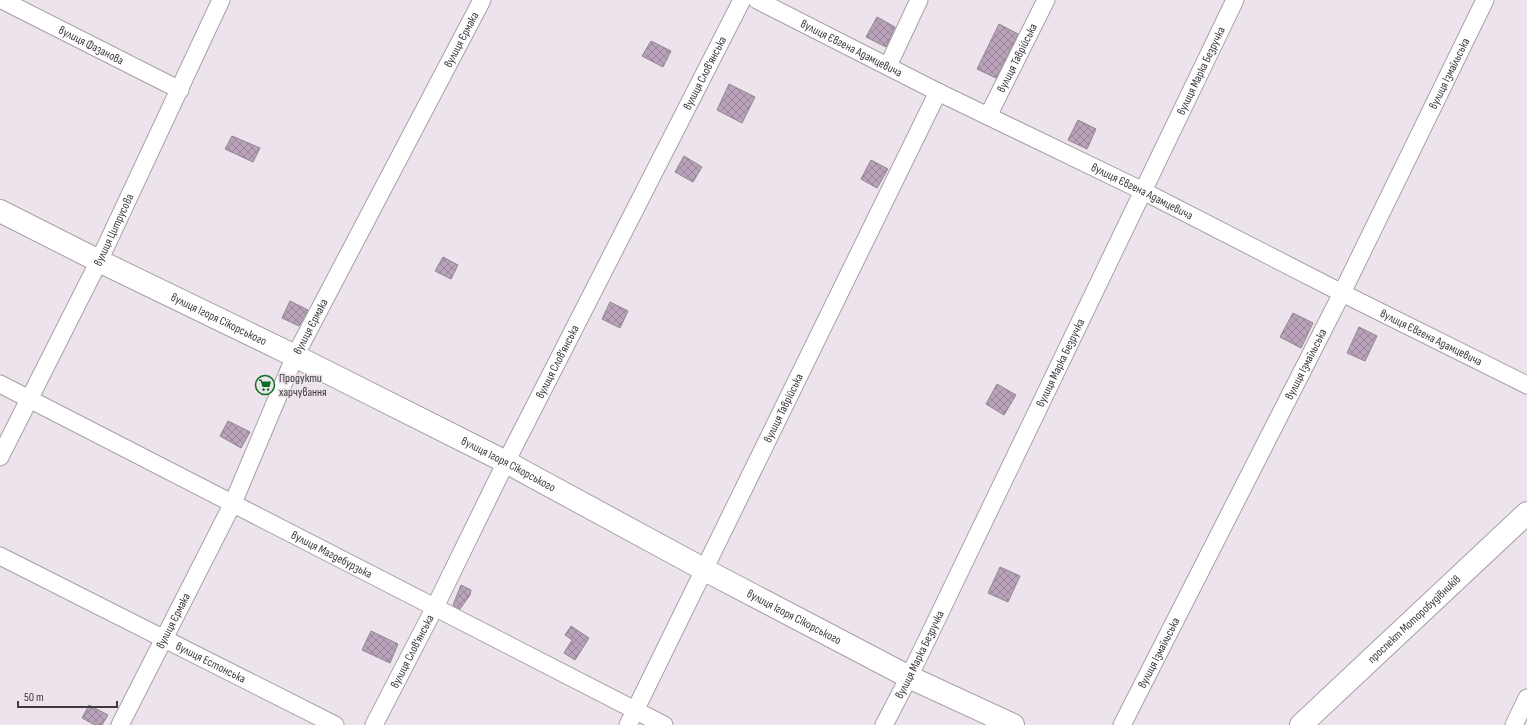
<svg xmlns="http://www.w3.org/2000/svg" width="1527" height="725" viewBox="0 0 1527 725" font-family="'Sofia Sans Condensed',sans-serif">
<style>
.building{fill:url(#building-cross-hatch);stroke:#8f878f}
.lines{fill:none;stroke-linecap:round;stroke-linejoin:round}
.minor-casing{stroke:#a8a0a8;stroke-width:19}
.major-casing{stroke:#a8a0a8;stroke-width:24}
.minor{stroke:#fff;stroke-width:17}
.major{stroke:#fff;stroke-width:22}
.labels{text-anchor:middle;stroke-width:3.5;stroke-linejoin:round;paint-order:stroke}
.street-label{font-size:12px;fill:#3e3a3e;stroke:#ece3ec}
.poi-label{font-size:12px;fill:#3e3a3e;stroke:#ece3ec;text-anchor:start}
</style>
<defs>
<pattern id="building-cross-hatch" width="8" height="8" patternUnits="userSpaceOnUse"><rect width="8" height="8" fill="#baa2ba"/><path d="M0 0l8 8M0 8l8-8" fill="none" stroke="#998599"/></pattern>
</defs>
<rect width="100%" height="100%" fill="#ece3ec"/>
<path class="building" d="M877,17l18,10 -9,20 -20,-10z
M999,24l19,10 -22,44 -19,-9z
M651,41l20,10 -8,16 -21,-11z
M729,84l26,13 -13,26 -25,-13z
M1078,120l18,9 -9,20 -19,-9z
M232,136l28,12 -7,14 -28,-13z
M684,156l18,11 -9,15 -18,-10z
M871,160l17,9 -11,19 -16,-9z
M443,257l15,8 -7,14 -16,-8z
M290,301l18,9 -9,16 -17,-8z
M610,302l18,9 -8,17 -18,-9z
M1293,313l20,10 -12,25 -21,-11z
M1359,327l18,9 -12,25 -18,-8z
M997,384l19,11 -12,20 -18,-11z
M228,421l22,11 -9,16 -21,-12z
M1000,567l20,9 -12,26 -20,-9z
M461,585l10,5 -1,5 -10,14 -7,-4z
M571,626l18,12 -14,22 -11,-7 8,-13 -7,-5z
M371,631l27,13 -8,19 -28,-13z
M89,705l19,10 -6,10h-7l-13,-7z"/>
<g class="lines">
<g class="minor-casing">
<g id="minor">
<path id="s1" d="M2,0l178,90"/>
<path id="s2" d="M757,0l181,92 205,99 199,102 185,92"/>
<path d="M888,66l31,-66"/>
<path id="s3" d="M988,116l58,-116"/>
<path id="s4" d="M0,384l664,341"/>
<path id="s5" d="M0,457l99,-196 122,-261"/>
<path id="s6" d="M0,556l335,169"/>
<path id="s7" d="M120,725l113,-222 62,-147 187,-356"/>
<path id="s8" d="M374,725l61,-118 71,-145 236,-462"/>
<path id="s9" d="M628,725l310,-633"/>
<path id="s10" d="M884,725l25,-48 326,-677"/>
<path id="s11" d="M1122,725l220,-432 143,-293"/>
<path d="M1514,725l13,-27"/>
</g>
</g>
<g class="major-casing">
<g id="major">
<path id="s12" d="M0,211l99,50 196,95 211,106 199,108 204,107 104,48"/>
<path id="s13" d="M1301,725l226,-212"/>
</g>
</g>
<use href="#minor" class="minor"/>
<use href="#major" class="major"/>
</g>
<defs>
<g id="supermarket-ring" transform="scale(1)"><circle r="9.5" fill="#ece3ec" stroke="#067020" stroke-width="1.5"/><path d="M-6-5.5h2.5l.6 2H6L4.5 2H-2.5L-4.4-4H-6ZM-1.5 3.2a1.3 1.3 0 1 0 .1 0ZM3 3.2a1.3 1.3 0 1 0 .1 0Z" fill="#067020"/></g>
</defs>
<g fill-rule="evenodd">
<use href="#supermarket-ring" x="265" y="385"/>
</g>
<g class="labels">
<g class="street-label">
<text dy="4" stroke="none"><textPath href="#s7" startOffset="766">вулиця Єрмака</textPath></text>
<text dy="4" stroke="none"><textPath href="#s1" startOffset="100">вулиця Фазанова</textPath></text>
<text dy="4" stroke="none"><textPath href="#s2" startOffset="106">вулиця Євгена Адамцевича</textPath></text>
<text dy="4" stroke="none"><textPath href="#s3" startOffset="65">вулиця Таврійська</textPath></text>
<text dy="4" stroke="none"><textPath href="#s10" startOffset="727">вулиця Марка Безручка</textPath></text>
<text dy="4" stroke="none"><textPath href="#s11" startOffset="729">вулиця Ізмаїльська</textPath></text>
<text dy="4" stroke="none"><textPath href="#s8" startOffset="731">вулиця Слов’янська</textPath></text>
<text dy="4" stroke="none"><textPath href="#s2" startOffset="430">вулиця Євгена Адамцевича</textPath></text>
<text dy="4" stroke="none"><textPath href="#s5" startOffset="254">вулиця Цитрусова</textPath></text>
<text dy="4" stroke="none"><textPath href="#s12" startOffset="244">вулиця Ігоря Сікорського</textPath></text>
<text dy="4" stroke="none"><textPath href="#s7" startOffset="442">вулиця Єрмака</textPath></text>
<text dy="4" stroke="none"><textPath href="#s2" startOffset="754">вулиця Євгена Адамцевича</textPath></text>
<text dy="4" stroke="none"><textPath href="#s8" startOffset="407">вулиця Слов’янська</textPath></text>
<text dy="4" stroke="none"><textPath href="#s10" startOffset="403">вулиця Марка Безручка</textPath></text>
<text dy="4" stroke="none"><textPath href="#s11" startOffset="405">вулиця Ізмаїльська</textPath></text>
<text dy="4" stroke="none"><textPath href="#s9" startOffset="353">вулиця Таврійська</textPath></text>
<text dy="4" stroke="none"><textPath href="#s12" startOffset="568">вулиця Ігоря Сікорського</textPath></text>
<text dy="4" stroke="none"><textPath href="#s4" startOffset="373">вулиця Магдебурзька</textPath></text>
<text dy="4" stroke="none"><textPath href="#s12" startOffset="892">вулиця Ігоря Сікорського</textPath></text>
<text dy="4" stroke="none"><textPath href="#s13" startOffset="155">проспект Моторобудівників</textPath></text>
<text dy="4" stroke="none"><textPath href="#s7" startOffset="117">вулиця Єрмака</textPath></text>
<text dy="4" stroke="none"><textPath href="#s8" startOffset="83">вулиця Слов’янська</textPath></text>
<text dy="4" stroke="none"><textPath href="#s11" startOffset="81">вулиця Ізмаїльська</textPath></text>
<text dy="4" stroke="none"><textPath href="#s10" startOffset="79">вулиця Марка Безручка</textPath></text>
<text dy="4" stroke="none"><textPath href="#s6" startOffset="236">вулиця Естонська</textPath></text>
</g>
<g class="poi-label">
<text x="279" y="382">Продукти<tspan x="279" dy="14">харчування</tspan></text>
</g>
</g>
<path d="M18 701v6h99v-6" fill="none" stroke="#3e3a3e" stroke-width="2"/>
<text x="24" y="701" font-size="12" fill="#3e3a3e" stroke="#ece3ec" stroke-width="3" paint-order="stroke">50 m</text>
</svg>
